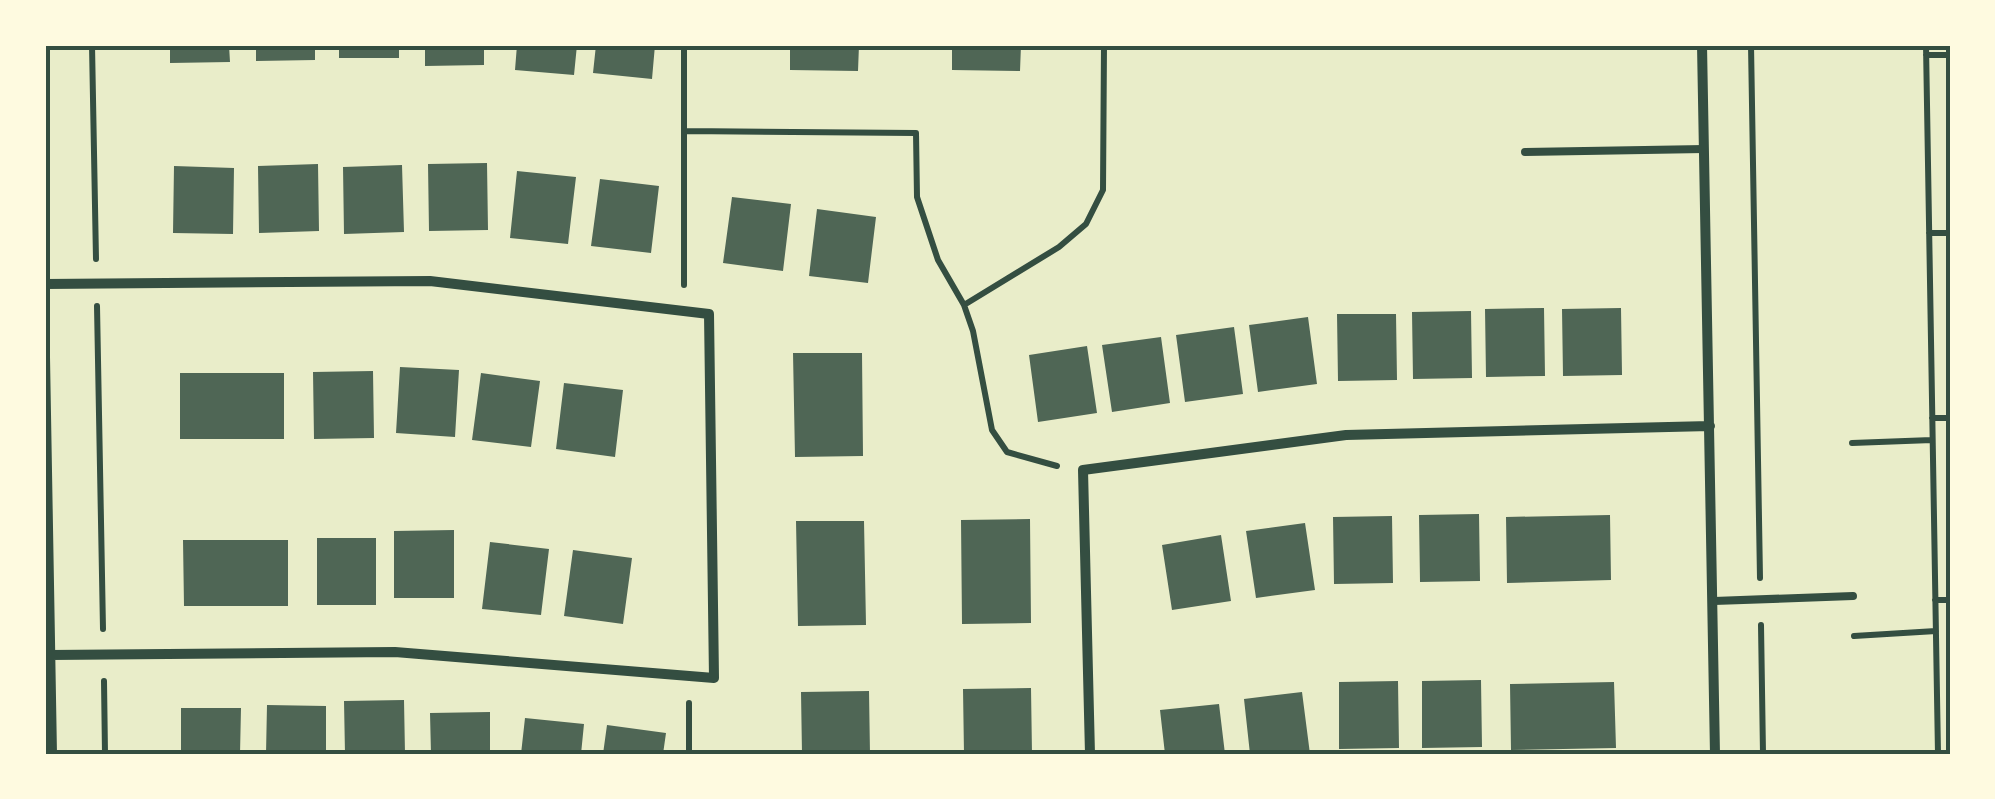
<svg xmlns="http://www.w3.org/2000/svg" width="1995" height="799" viewBox="0 0 1995 799" font-family="'DejaVu Sans',sans-serif">
<style>
.building{fill:#4f6655}
.lines{fill:none;stroke-linecap:round;stroke-linejoin:round}
.path{stroke:#344e41;stroke-width:6}
.service{stroke:#344e41;stroke-width:8}
.minor{stroke:#344e41;stroke-width:10}
.neatline{fill:none;stroke:#344e41;stroke-width:4}
</style>
<rect width="100%" height="100%" fill="#e9edc9"/>
<path class="building" d="M170,45h59l1,17 -60,1z
M256,45h59v15l-59,1z
M339,45h60v13h-60z
M425,45h59v20l-59,1z
M517,45h60l-3,30 -59,-5z
M596,45h59l-3,34 -59,-6z
M790,45h69l-1,26 -68,-1z
M952,45h69l-1,26 -68,-1z
M487,163l1,67 -59,1 -1,-67z
M318,164l1,67 -60,2 -1,-67z
M402,165l2,67 -60,2 -1,-67z
M174,166l60,2 -1,66 -60,-1z
M517,171l59,6 -8,67 -58,-6z
M600,179l59,7 -8,67 -60,-7z
M732,197l59,7 -8,67 -60,-8z
M817,209l59,8 -8,66 -59,-7z
M1544,308l1,68 -59,1 -1,-68z
M1621,308l1,67 -59,1 -1,-67z
M1471,311l1,67 -59,1 -1,-67z
M1337,314h59l1,66 -59,1z
M1308,317l9,67 -59,8 -9,-67z
M1234,327l9,67 -58,8 -9,-67z
M1161,337l9,66 -58,9 -10,-67z
M1087,346l10,67 -59,9 -9,-67z
M793,353h69l1,103 -68,1z
M400,367l59,3 -4,67 -59,-4z
M373,371l1,67 -60,1 -1,-67z
M180,373h104v66h-104z
M481,373l59,8 -9,66 -59,-7z
M564,383l59,7 -8,67 -59,-8z
M1479,514l1,67 -60,1 -1,-67z
M1610,515l1,65 -104,3 -1,-66z
M1392,516l1,67 -59,1 -1,-67z
M1030,519l1,104 -69,1 -1,-104z
M796,521h68l2,104 -68,1z
M1305,523l10,67 -59,8 -10,-67z
M454,530v68h-60v-67z
M1221,535l10,66 -59,9 -10,-65z
M317,538h59v67h-59z
M183,540h105v66h-104z
M490,542l59,7 -8,66 -59,-6z
M573,550l59,8 -9,66 -59,-8z
M1481,680l1,67 -60,1v-67z
M1398,681l1,67 -60,1v-67z
M1614,682l2,66 -105,2 -1,-66z
M1031,688l1,66h-68l-1,-65z
M869,691l1,63h-68l-1,-62z
M1302,692l8,62h-60l-6,-55z
M404,700l1,54h-60l-1,-53z
M1219,704l6,50h-60l-5,-44z
M267,705l59,1v48h-60z
M181,708h60l-1,46h-59z
M490,712v42h-59l-1,-41z
M525,718l59,6 -3,30h-60z
M607,725l59,8 -3,21h-60z"/>
<g class="lines">
<path class="path" d="M92,45l4,214
M1751,45l9,533
M1926,45l12,709
M1926,55h24
M685,131l231,2 1,64 21,63 26,45 9,26 19,99 15,22 50,14
M1929,233h21
M684,285v-240
M964,305l95,-58 27,-23 17,-34 1,-145
M97,306l6,323
M1932,418h18
M1852,443l80,-3
M1935,600h15
M1761,625l2,129
M1854,636l82,-5
M104,681l1,73
M689,703v51"/>
<path class="service" d="M1525,152l179,-3
M1714,601l139,-5"/>
<path class="minor" d="M1702,45l13,709
M45,284l385,-3 279,33 5,364 -319,-26 -345,3
M45,357l7,397
M1090,754l-7,-284 263,-35 364,-9"/>
</g>
<rect width="1995" height="799" fill="none" stroke="#fefae0" stroke-width="95"/>
<rect x="48" y="48" width="1900" height="704" class="neatline"/>
</svg>
